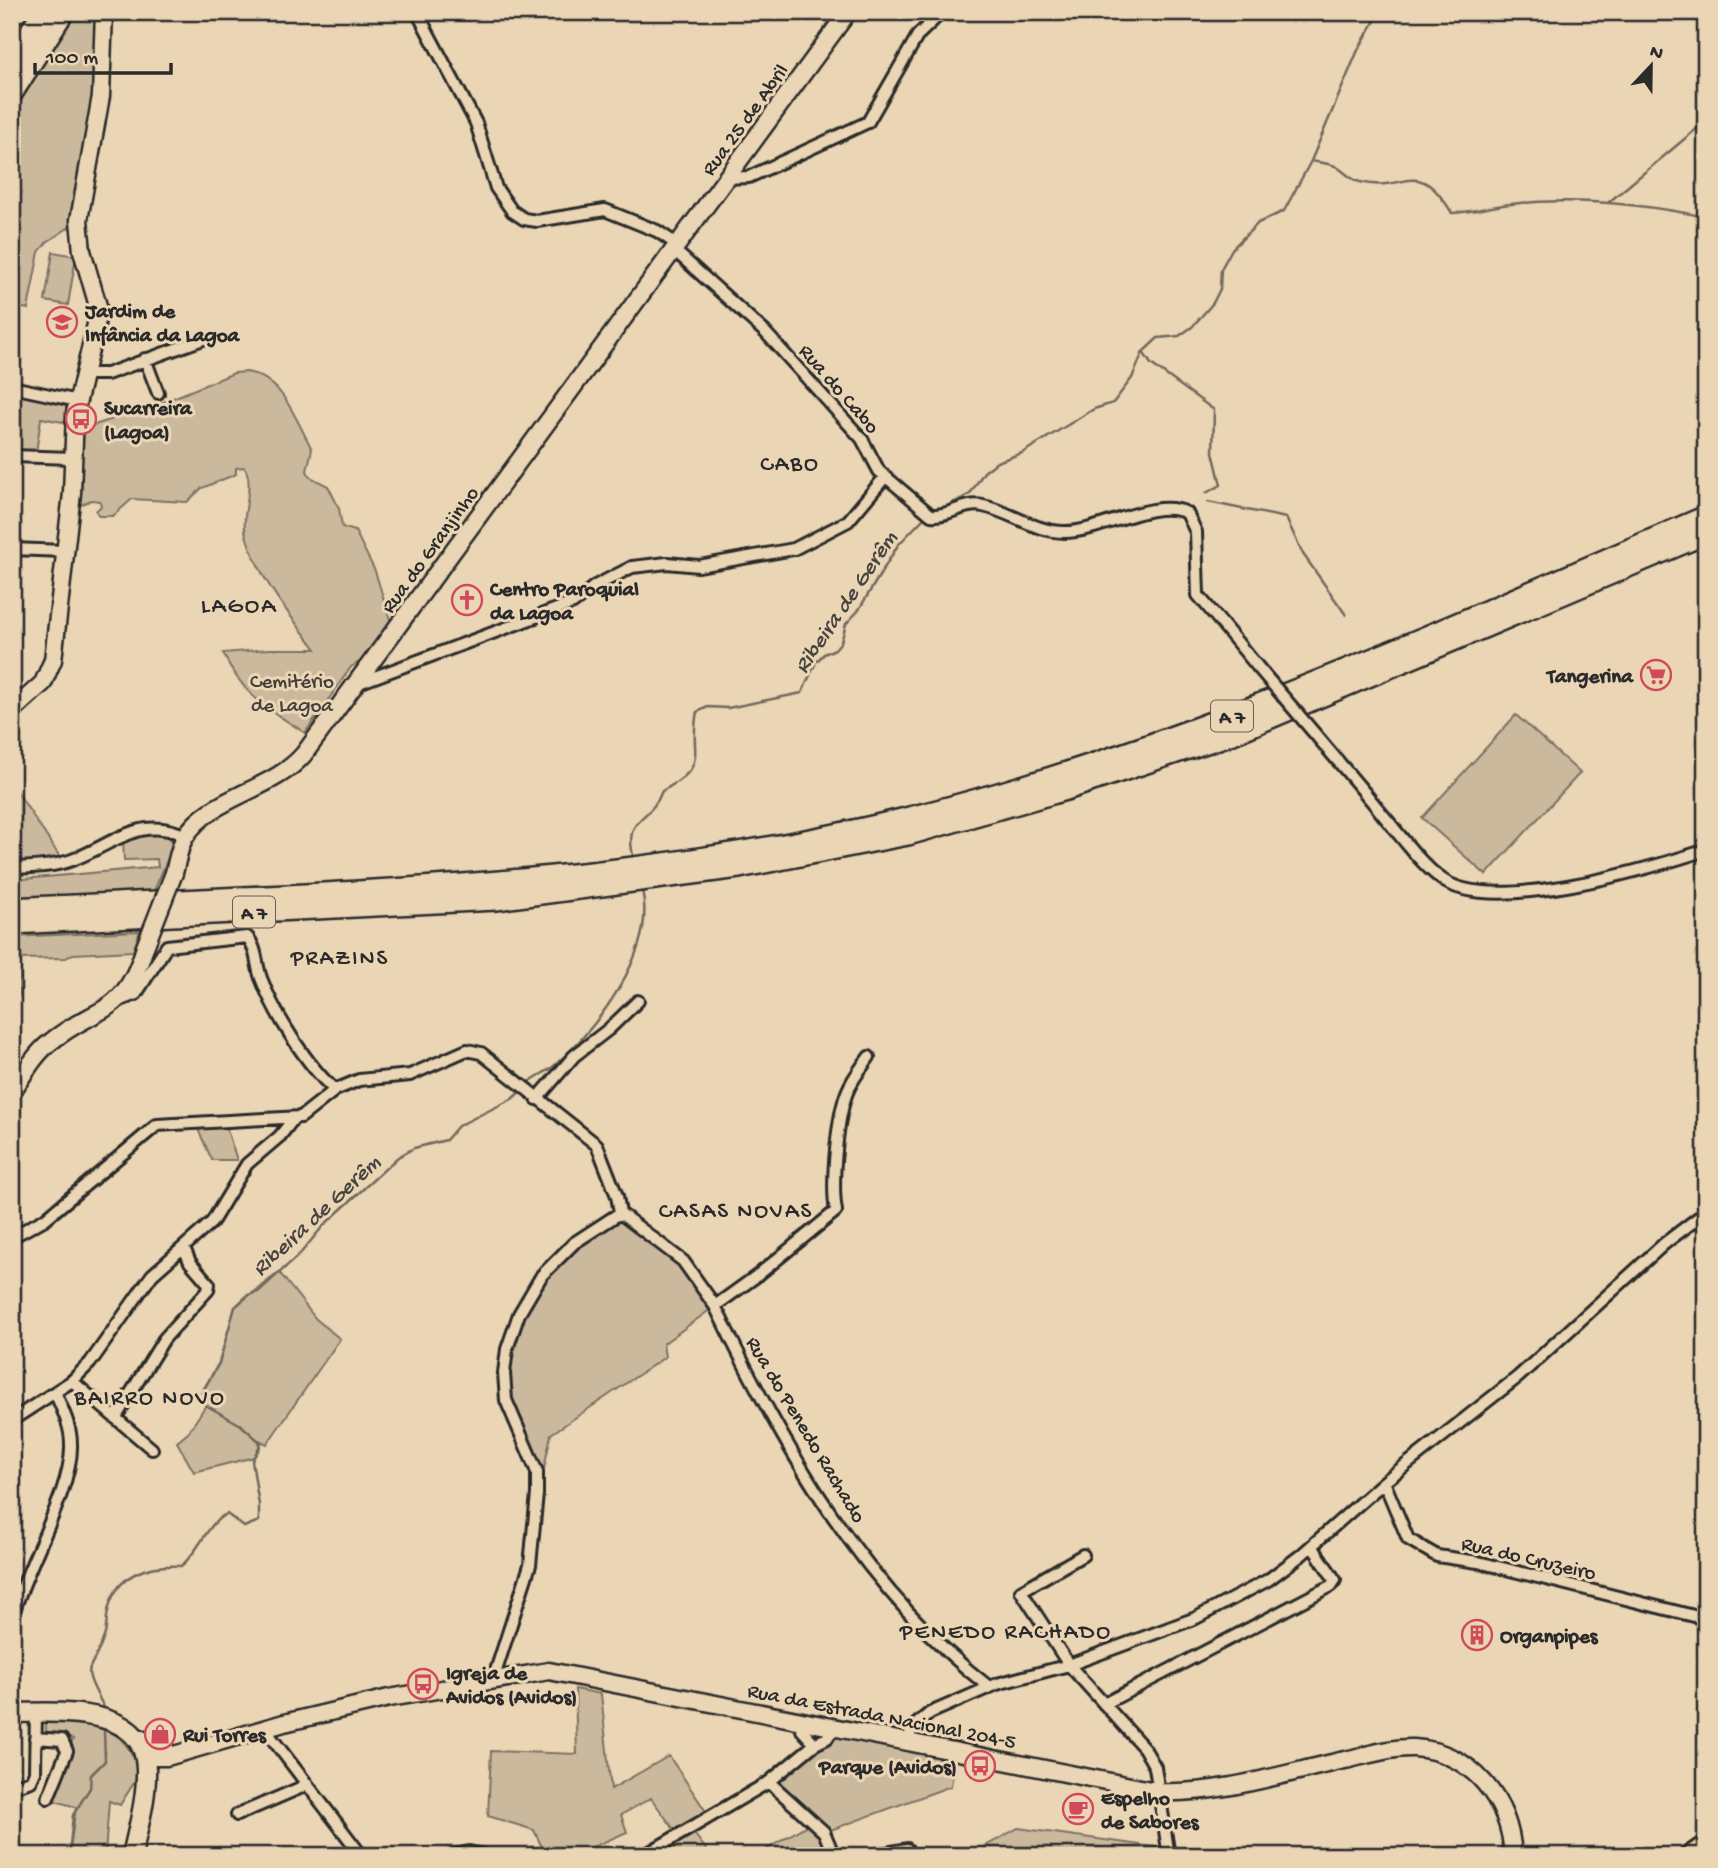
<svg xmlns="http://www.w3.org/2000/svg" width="1718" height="1868" viewBox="0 0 1718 1868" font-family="'Gochi Hand',sans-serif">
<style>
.green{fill:#cbb99e;stroke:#7b7264;stroke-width:2}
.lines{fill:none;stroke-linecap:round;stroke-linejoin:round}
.stream{stroke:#71695d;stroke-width:2.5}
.street-casing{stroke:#2b2b2b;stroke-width:16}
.secondary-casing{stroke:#2b2b2b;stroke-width:21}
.primary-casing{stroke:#2b2b2b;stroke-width:23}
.highway-casing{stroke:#2b2b2b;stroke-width:24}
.street{stroke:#ead5b4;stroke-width:10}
.secondary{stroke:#ead5b4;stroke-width:16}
.primary{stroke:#ead5b4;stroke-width:18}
.highway{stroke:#ead5b4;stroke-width:19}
.street-bridge-casing{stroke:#2b2b2b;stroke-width:16;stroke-linecap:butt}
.secondary-bridge-casing{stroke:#2b2b2b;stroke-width:21;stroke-linecap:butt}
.street-bridge{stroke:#ead5b4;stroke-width:10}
.secondary-bridge{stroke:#ead5b4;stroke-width:16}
.labels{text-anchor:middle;stroke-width:6;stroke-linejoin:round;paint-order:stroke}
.shield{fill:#ead5b4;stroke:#645e54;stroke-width:2}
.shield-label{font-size:19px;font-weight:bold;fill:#2b2b2b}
.street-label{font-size:21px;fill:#2b2b2b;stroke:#ead5b4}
.poi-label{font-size:21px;font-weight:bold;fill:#2b2b2b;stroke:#ead5b4;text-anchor:start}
.park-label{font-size:21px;fill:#43403c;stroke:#ead5b4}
.neighbourhood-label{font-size:23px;letter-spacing:2px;fill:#2b2b2b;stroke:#ead5b4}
.water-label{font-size:23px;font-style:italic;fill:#484540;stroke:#ead5b4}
.quarter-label{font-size:24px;letter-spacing:2px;fill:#2b2b2b;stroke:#ead5b4}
</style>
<rect width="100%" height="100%" fill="#ead5b4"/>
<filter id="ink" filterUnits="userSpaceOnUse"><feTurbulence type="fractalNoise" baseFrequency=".0143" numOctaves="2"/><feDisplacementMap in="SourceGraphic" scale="14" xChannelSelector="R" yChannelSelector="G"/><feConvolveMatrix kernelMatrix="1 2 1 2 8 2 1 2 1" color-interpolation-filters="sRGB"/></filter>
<g filter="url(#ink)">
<path class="green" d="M72,12h26v69l-24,143 -27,18 -8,10 -11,57 -10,-2 -6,13v-213z
M53,252l23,4 -8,49 -23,-4z
M247,372c37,7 48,47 65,77l-5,22 3,6 18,9 11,22 3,19 13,4 20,40 17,55 -19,28 -22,13 -46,66c-39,-26 -61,-36 -82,-80l46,-4h47c-27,-35 -57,-70 -70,-114 -6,-19 10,-52 -2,-68l-8,1v6l-34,14 -15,14 -55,-3 -19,17h-14l-3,-5 5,-5 -1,-5 -9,-1 -16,8 4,-78 77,-25 78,-32z
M12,392l48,10 7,6 1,15 -27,-5 -5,35 -24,-1z
M1516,715l64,58 -94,102 -64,-57z
M12,784l48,73 -48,6z
M147,834l21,2 6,8 -21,49 -141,7v-20l146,-13 -1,-8 -33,1 -1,-19z
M140,931l-7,20 -60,3 -7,4 -46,1 -1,37 -7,9v-68z
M197,1127h29l11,33h-25z
M620,1213l63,48 32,45 -52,38 2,13 -114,77 -7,35 -7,3 -31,-72 1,-51 35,-74z
M279,1272l37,47 24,20 -73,105 -8,-4 1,8 -6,9 -60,15 -17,-30 11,-9 18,-28 -4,-2 -1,-9 18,-31 16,-56z
M575,1689l26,5 10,95 58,-33 38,57 -31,19 -25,-34 -30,17 6,17 -39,17 3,7h-45l-12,-26 -46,-14 3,-65 86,3z
M46,1721c46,1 78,1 94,52l-20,32 -11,-4 -4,53 10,2h-46l7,-49 -24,-7 21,-61 -27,-7z
M831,1734l126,17 -6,35 -126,46 9,24h-78l57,-35 -44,-39z
M690,1828l21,28h-68z
M1018,1828l152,21 -1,7h-201z"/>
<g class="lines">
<path class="stream" d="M1311,161c8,2 19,2 26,6 8,5 14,13 23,15 47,12 56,-28 92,31 21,-1 39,-7 59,-9 65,-7 132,0 195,13
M1609,202l97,-81
M1143,352l8,12 63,46 -1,42 8,33 -15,8
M1208,502l78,16 17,36 43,61
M935,512l35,-18 14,-22 13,-10 25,-9 72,-44 19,-6 19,-25 11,-26 15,-14 21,-2 13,-9 21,-24 7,-14 1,-20 11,-20 26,-26 26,-12 27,-50 47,-111 22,-38
M634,860c-12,-46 16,-36 28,-69 50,-26 26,-37 35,-79l11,-5 20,1 74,-15 14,-31 8,-8 11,-5 6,-7 5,-18 12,-13 40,-66 26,-27
M527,1084c8,-8 19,-11 27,-18 43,-38 103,-115 88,-176
M104,1707c-27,-48 -11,-32 1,-73 2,-9 1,-18 4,-27 9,-34 41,-43 72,-41 19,-15 27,-45 46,-52l17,13 15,-6v-16l-7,-44 9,-18 -20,-18 -39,-22 -1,-9 18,-31 16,-56 13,-12 10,-3 42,-38 24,-29 74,-68 16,-9 32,-8 12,-14 54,-27 11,-10
M69,1856l4,-41 17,-27 1,-13 14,-14 -1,-31"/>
<g class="street-casing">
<path id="street" d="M417,12l59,111 20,65 16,23 12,8 13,2 68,-11 52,21 21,14
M726,178l23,-1 119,-55 50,-87 24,-23
M674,250l91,82 97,107 17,32 52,44c18,2 33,-13 52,-9 29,6 51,26 82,26 37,0 88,-35 122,-19l9,19 2,63 59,71
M145,359l13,34
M86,374h21l96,-35
M12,387l66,14
M12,456l60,2
M12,549l53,2
M356,684l217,-81 22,-17 37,-19 35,-4 32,3 95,-17 54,-28 37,-44
M1321,741c21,25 42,49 62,74 18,21 35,46 57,63 48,39 211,-10 266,-28
M12,868c20,-1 41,-1 60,-8 41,-15 68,-46 114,-24
M118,1001l18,-7 31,-48 80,-9c10,10 9,28 14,41 13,35 46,88 74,112
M537,1099l37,-43 35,-27 29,-28
M620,1213l63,48 32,45 43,-31 78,-64c-5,-27 1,-96 12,-121 5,-12 14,-23 21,-33
M12,1237l33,-18 112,-94 144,-8 34,-27 24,-10 51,-5 57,-25 14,3 116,92 20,51 3,17
M715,1306c68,141 149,284 274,381
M72,1381l80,68
M116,1417l48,-78 44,-49 1,-6 -19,-22 -6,-14
M12,1420l60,-39 18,-18 62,-88 60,-53 35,-58 33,-28 14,-18
M1384,1482l24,57 29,17 41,6 228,57
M1083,1555l-62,36 48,74 75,83 11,19 14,89
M12,1618c13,-51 61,-128 59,-174 0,-19 -9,-35 -16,-52
M493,1680l37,-115 7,-71v-22l-31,-72 -2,-27 3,-24 12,-35 23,-39 32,-32 46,-30
M1104,1704l227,-118 4,-6 -23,-34
M800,1720l2,10 13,14 12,-6 8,-11
M264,1728l98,128
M35,1738l27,2 5,11 -19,47
M907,1741l6,-14 17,-14 67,-29 72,-19 127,-47 72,-38 32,-24 84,-74 134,-105 147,-134 41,-31
M769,1782l55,50 10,24
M12,1787l19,-6 4,-9 1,-59
M237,1815l70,-30
M451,1856l18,-4 18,4
M643,1856l126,-74 46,-38
M868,1856l39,-7
M1683,1856l23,-16"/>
</g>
<g class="secondary-casing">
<path id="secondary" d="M12,711l31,-28 10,-23 19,-167 3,-80 22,-93 1,-14 -16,-55 -3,-31 22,-124 3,-84
M174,873c3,-11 5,-26 11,-36 25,-41 88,-46 119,-83l544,-742
M12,1092c11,-17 21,-35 36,-48 49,-41 75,-24 97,-97
M135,1736l31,14
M145,1757h22l117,-34 105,-25 160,-27 612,121c62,2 124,-19 184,-32 23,-5 46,-13 69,-12 58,4 96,52 99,108"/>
</g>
<g class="primary-casing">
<path id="primary" d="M12,1713c46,0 133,-9 134,56 1,29 -8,59 -14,87"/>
</g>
<g class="highway-casing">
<path id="highway" d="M12,60l30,-48
M12,94l52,-82
M12,908c298,-16 603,-18 894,-90 278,-69 538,-190 800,-302
M12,924l484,-24 243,-32 169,-33 158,-45 167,-56 473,-200"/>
</g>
<use href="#street" class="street"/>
<use href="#secondary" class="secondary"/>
<use href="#primary" class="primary"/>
<use href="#highway" class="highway"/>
<g class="street-bridge-casing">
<path id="street-bridge" d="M1257,666l64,75"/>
</g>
<g class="secondary-bridge-casing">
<path id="secondary-bridge" d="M145,947l29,-74"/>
</g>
<use href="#street-bridge" class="street-bridge"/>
<use href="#secondary-bridge" class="secondary-bridge"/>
</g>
</g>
<defs>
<g id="school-ring" transform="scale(1.575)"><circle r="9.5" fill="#ead5b4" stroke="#d1495b" stroke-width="1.5"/><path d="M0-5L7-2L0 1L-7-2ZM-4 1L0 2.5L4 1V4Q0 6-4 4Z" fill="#d1495b"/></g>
<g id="bus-ring" transform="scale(1.575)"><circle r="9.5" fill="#ead5b4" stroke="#d1495b" stroke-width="1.5"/><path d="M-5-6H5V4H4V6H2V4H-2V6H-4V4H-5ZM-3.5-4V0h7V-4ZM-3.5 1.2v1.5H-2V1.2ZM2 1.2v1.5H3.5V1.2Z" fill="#d1495b"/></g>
<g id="church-ring" transform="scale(1.575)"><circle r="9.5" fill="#ead5b4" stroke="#d1495b" stroke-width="1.5"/><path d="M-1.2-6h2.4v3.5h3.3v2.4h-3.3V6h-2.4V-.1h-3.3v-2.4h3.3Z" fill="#d1495b"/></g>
<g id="supermarket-ring" transform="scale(1.575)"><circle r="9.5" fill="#ead5b4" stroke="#d1495b" stroke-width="1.5"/><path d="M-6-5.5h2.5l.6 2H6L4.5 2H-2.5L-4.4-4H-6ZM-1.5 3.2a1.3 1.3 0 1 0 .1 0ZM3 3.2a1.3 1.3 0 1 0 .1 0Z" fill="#d1495b"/></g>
<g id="building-ring" transform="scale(1.575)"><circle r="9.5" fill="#ead5b4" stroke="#d1495b" stroke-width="1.5"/><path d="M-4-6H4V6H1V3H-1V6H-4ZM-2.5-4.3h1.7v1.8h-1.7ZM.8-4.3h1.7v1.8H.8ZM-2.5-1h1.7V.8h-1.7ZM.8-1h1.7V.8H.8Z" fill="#d1495b"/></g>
<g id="shop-ring" transform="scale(1.575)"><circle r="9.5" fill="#ead5b4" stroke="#d1495b" stroke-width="1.5"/><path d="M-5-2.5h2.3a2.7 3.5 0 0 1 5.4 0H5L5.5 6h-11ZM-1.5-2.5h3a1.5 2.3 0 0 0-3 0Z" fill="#d1495b"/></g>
<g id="cafe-ring" transform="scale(1.575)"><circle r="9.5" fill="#ead5b4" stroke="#d1495b" stroke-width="1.5"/><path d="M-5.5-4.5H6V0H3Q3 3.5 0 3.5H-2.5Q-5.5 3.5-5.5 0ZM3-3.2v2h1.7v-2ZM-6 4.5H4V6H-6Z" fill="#d1495b"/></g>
</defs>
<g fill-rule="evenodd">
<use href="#school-ring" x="62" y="322"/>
<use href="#bus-ring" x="81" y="419"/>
<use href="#church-ring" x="467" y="600"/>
<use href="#supermarket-ring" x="1656" y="675"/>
<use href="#building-ring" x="1477" y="1635"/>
<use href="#bus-ring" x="423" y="1684"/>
<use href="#shop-ring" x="160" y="1734"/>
<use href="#bus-ring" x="980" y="1766"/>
<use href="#cafe-ring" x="1078" y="1809"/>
</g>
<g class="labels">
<g class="shield">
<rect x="1211" y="700.5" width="42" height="31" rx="5"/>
<rect x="233" y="896.5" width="42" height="31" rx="5"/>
</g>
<g class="shield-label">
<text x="1232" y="723">A 7</text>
<text x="254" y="919">A 7</text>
</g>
<g class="street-label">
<text transform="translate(744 119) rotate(-54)" y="7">Rua 25 de Abril</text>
<text transform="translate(840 388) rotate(49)" y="7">Rua do Cabo</text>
<text transform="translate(429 549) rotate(-54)" y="7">Rua do Granjinho</text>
<text transform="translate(807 1429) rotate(59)" y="7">Rua do Penedo Rachado</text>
<text transform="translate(1529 1557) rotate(13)" y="7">Rua do Cruzeiro</text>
<text transform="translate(882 1715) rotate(11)" y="7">Rua da Estrada Nacional 204-5</text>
</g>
<g class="poi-label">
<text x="85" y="317">Jardim de<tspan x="85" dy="24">Infância da Lagoa</tspan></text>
<text x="104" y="414">Sucarreira<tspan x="104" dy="24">(Lagoa)</tspan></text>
<text x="490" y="595">Centro Paroquial<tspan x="490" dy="24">da Lagoa</tspan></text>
<text x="1633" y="682" text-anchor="end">Tangerina</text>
<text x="1500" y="1642">Organpipes</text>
<text x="446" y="1679">Igreja de<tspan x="446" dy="24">Avidos (Avidos)</tspan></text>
<text x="183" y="1741">Rui Torres</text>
<text x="957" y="1773" text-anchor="end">Parque (Avidos)</text>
<text x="1101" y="1804">Espelho<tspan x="1101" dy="24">de Sabores</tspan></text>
</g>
<g class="park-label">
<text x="292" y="687">Cemitério<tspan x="292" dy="24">de Lagoa</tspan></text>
</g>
<g class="neighbourhood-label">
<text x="790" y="470">CABO</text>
<text x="340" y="964">PRAZINS</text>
<text x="736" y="1217">CASAS NOVAS</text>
<text x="150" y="1404">BAIRRO NOVO</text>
<text x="1006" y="1638">PENEDO RACHADO</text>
</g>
<g class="water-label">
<text transform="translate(844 601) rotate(-56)" y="8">Ribeira de Gerêm</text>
<text transform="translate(315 1214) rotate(-43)" y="8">Ribeira de Gerêm</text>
</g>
<g class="quarter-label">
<text x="239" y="612">LAGOA</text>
</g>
</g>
<rect width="1718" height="1868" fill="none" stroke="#ead5b4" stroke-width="42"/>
<rect x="21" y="21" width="1676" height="1826" fill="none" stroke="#2b2b2b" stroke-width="2.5" filter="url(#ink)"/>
<g transform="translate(1651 66) rotate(22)" stroke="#ead5b4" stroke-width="5" paint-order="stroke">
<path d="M0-5L12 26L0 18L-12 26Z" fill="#2b2b2b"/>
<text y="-10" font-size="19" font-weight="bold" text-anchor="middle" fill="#2b2b2b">N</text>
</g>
<path d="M35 63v10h136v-10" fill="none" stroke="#2b2b2b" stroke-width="3.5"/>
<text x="46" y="63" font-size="21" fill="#2b2b2b" stroke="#ead5b4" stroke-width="5" paint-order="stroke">100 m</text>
</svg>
